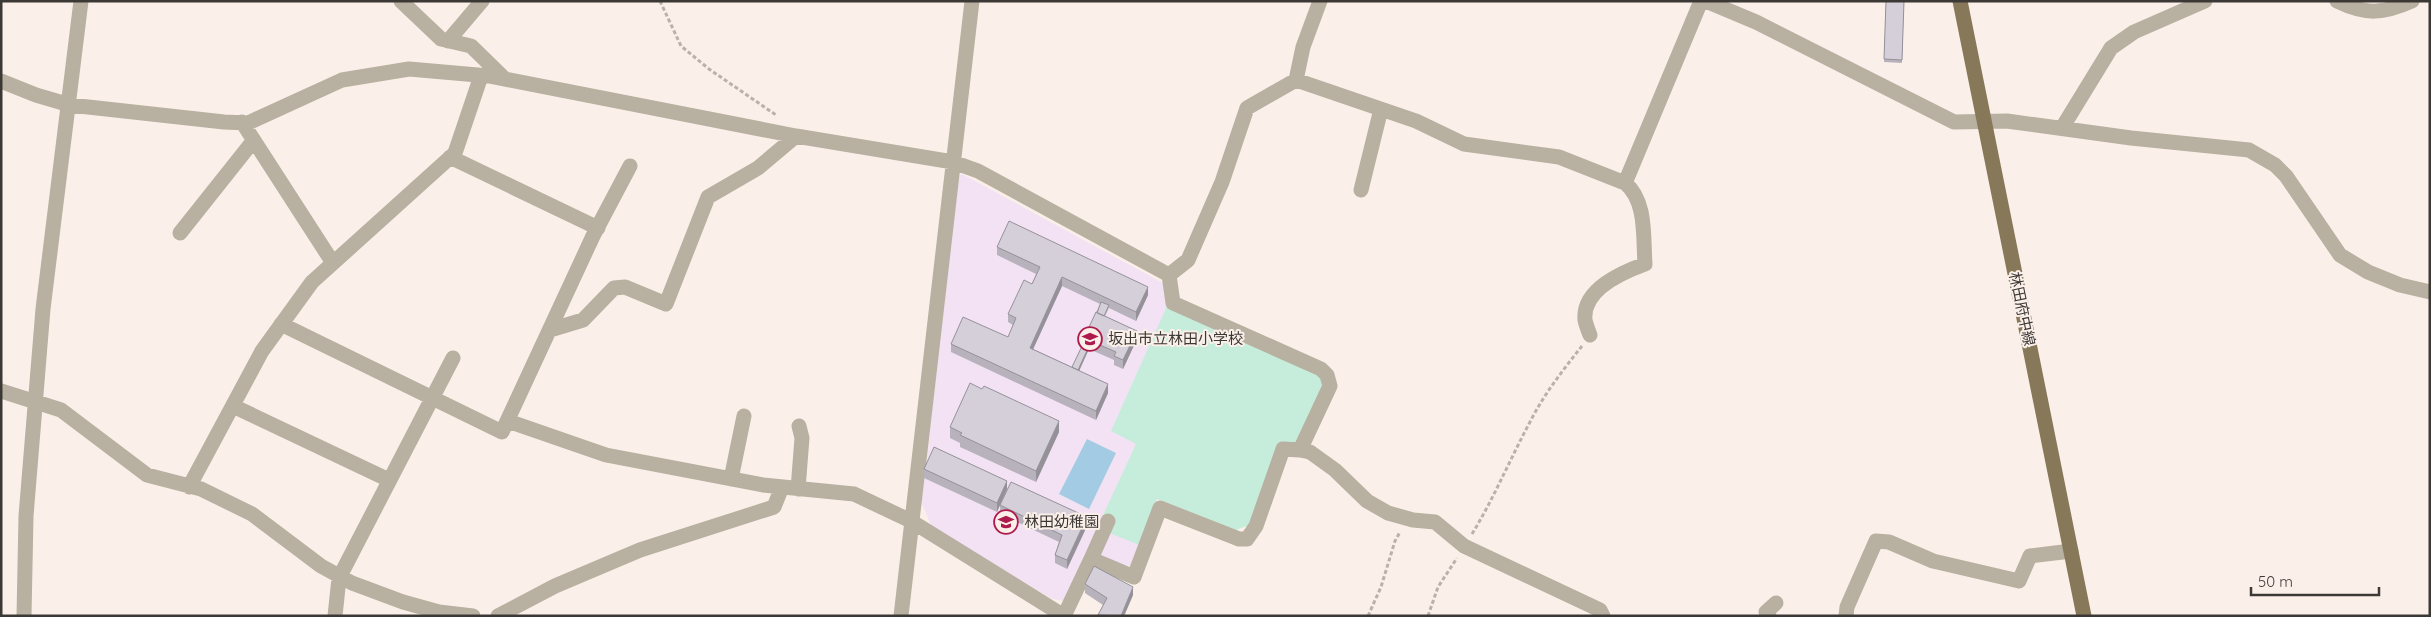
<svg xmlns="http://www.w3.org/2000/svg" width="2431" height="617" viewBox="0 0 2431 617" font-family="Quicksand,'Noto Sans JP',sans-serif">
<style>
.education{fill:#f3e2f4}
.green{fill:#c6eddb}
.water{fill:#a4cbe4}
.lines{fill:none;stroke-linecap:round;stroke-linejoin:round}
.path{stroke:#b9b1ab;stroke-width:3;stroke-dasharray:4 2.5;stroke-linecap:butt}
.minor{stroke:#b8b0a0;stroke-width:15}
.major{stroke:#87785a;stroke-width:15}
.wall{fill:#b7b2bb;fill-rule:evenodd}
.shaded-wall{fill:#959199}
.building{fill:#d5cfda;stroke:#959199}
.labels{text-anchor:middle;stroke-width:4;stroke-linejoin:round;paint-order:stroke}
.street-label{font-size:15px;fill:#3c3835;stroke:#fbf0e9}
.poi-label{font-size:15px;fill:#3c3835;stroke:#fbf0e9;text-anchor:start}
</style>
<rect width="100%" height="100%" fill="#fbf0e9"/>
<path class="education" d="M962,174l201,109 115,163 -42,84 -79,-31 -26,67 -18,-4 -49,39 -12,-2 -120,-72 -12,-27 8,-49 28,-274z"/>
<path class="green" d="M1167,306l152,68 5,12 -26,57 -20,3 -26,78 -16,6 -79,-31 -18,46 -42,-17 39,-84 -25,-13z"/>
<path class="water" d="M1087,439l29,14 -27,56 -30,-15z"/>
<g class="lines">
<path class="path" d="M660,1l21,45 28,23 67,46
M1472,534c22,-36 38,-75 58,-112 14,-28 33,-52 52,-76
M1368,616l13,-29 14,-46 5,-9
M1428,616l10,-29 19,-29"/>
<path class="minor" d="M401,1l40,38 30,7 34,33
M1706,1l50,21 198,100 53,-1 124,17 118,12 26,15 11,11 54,79 28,17 32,13 30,7
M2337,1c29,14 46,13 75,0
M448,41l34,-40
M1296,80l120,41 48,23 95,13 66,26c22,18 18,54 20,81 -22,8 -63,25 -60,56 1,5 3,10 5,15
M1,81l35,14 34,10 154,17 24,1 94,-43 67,-11 80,7 307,60 157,26 25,9 191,104
M242,122l91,141
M2062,128l49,-80 23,-16 71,-31
M450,157l148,71
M1625,183l76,-182
M1361,190l20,-81
M180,233l74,-93
M1169,275l19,-15 34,-78 25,-74 49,-28 7,-33 17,-46
M281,324l221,108 91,-196 37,-70
M550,330l33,-10 31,-32 11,-1 41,17 42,-107 50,-29 38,-32
M1,391l60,19 86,65 54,14 51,25 69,52 31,17 51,19 36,10 34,4
M233,406l156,74
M508,421l98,34 157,30 91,9 57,27 153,95 27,-57 43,18 26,-69 79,31h8l9,-13 27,-77 17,1 30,-64 -3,-11 -6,-6 -148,-66 -4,-28
M1300,450l10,2 25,18 32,31 21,12 25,7 22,2 29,24 136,64 3,6
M731,479l13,-63
M189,487l73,-136 50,-69 143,-129 26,-77
M798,489l4,-51 -3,-12
M1091,559l17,-38
M24,616l2,-100 17,-207 38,-308
M335,616l4,-38 114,-220
M498,616l57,-30 85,-36 134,-43 8,-20
M901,616l71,-615
M1769,616l-3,-4 10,-9
M1846,616l1,-9 29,-66 13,1 44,19 86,20 11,-25 41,-5"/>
<path class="major" d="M1960,1l124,615"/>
</g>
<path class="wall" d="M1886,1h18l-2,62 -18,-1z
M997,247l151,48 -12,26 -27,-13 -4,8 32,23 -14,30 -9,-4v-5l-25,-11 -10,21 29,23 -12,27 -145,-68v-8l57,-7 5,-12 -5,-3v-8l24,-30 4,-10 -39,-19zM1062,286l38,18 -16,34v6l-12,23 -39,-18z
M950,427l109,5 -23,50 -76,-35v-4l-10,-5z
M924,469l83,20 -10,23 -73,-34z
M1000,505l87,21 -20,43 -12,-6v-8l4,-13 -59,-28z
M1085,584l48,11 -9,21h-26l5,-11 -18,-12z"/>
<path class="shaded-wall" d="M1062,277v9l-32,70v-8z
M1148,287v8l-12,26v-9z
M1137,331v8l-14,30v-9z
M1089,346v3l-13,29v-3z
M1108,384v9l-12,27v-9z
M1059,421v11l-23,50v-11z
M1007,481v8l-10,23v-9z
M1087,517v9l-20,43v-9z
M1133,587v8l-9,21h-3z"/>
<path class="building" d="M1886,1h18l-2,59 -18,-1z
M1009,221l139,66 -12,25 -74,-35 -32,71 78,36 -12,27 -145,-67 12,-27 45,20 8,-19 -8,-4 16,-34 8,4 8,-17 -43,-20z
M1101,302l8,3 -5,11 -7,-3z
M1096,312l41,19 -14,29 -9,-4 2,-4 -32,-14z
M1083,344l6,2 -11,24 -6,-3z
M970,383l12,6 2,-3 75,35 -23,50 -76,-36 2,-2 -12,-6z
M934,447l73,34 -10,22 -73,-34z
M1011,482l76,35 -20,43 -12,-5 7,-20 -62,-30z
M1094,566l39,21 -12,29 -23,-1 9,-17 -22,-14z"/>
<defs>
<g id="school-ring" transform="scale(1.25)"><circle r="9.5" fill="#fbf0e9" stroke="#ae1c4e" stroke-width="1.5"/><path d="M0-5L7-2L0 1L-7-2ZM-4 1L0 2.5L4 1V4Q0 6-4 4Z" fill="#ae1c4e"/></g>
</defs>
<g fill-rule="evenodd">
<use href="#school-ring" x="1090" y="339"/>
<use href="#school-ring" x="1006" y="522"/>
</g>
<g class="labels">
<g class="street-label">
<text transform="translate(2022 309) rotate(78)" y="5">林田府中線</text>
</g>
<g class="poi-label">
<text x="1108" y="344">坂出市立林田小学校</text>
<text x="1024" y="527">林田幼稚園</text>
</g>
</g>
<rect width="2431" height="617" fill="none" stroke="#3c3835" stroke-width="5"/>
<path d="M2251 587v8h128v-8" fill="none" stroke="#3c3835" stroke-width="2.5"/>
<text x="2258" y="587" font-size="15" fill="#3c3835" stroke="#fbf0e9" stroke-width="4" paint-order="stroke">50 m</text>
</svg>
